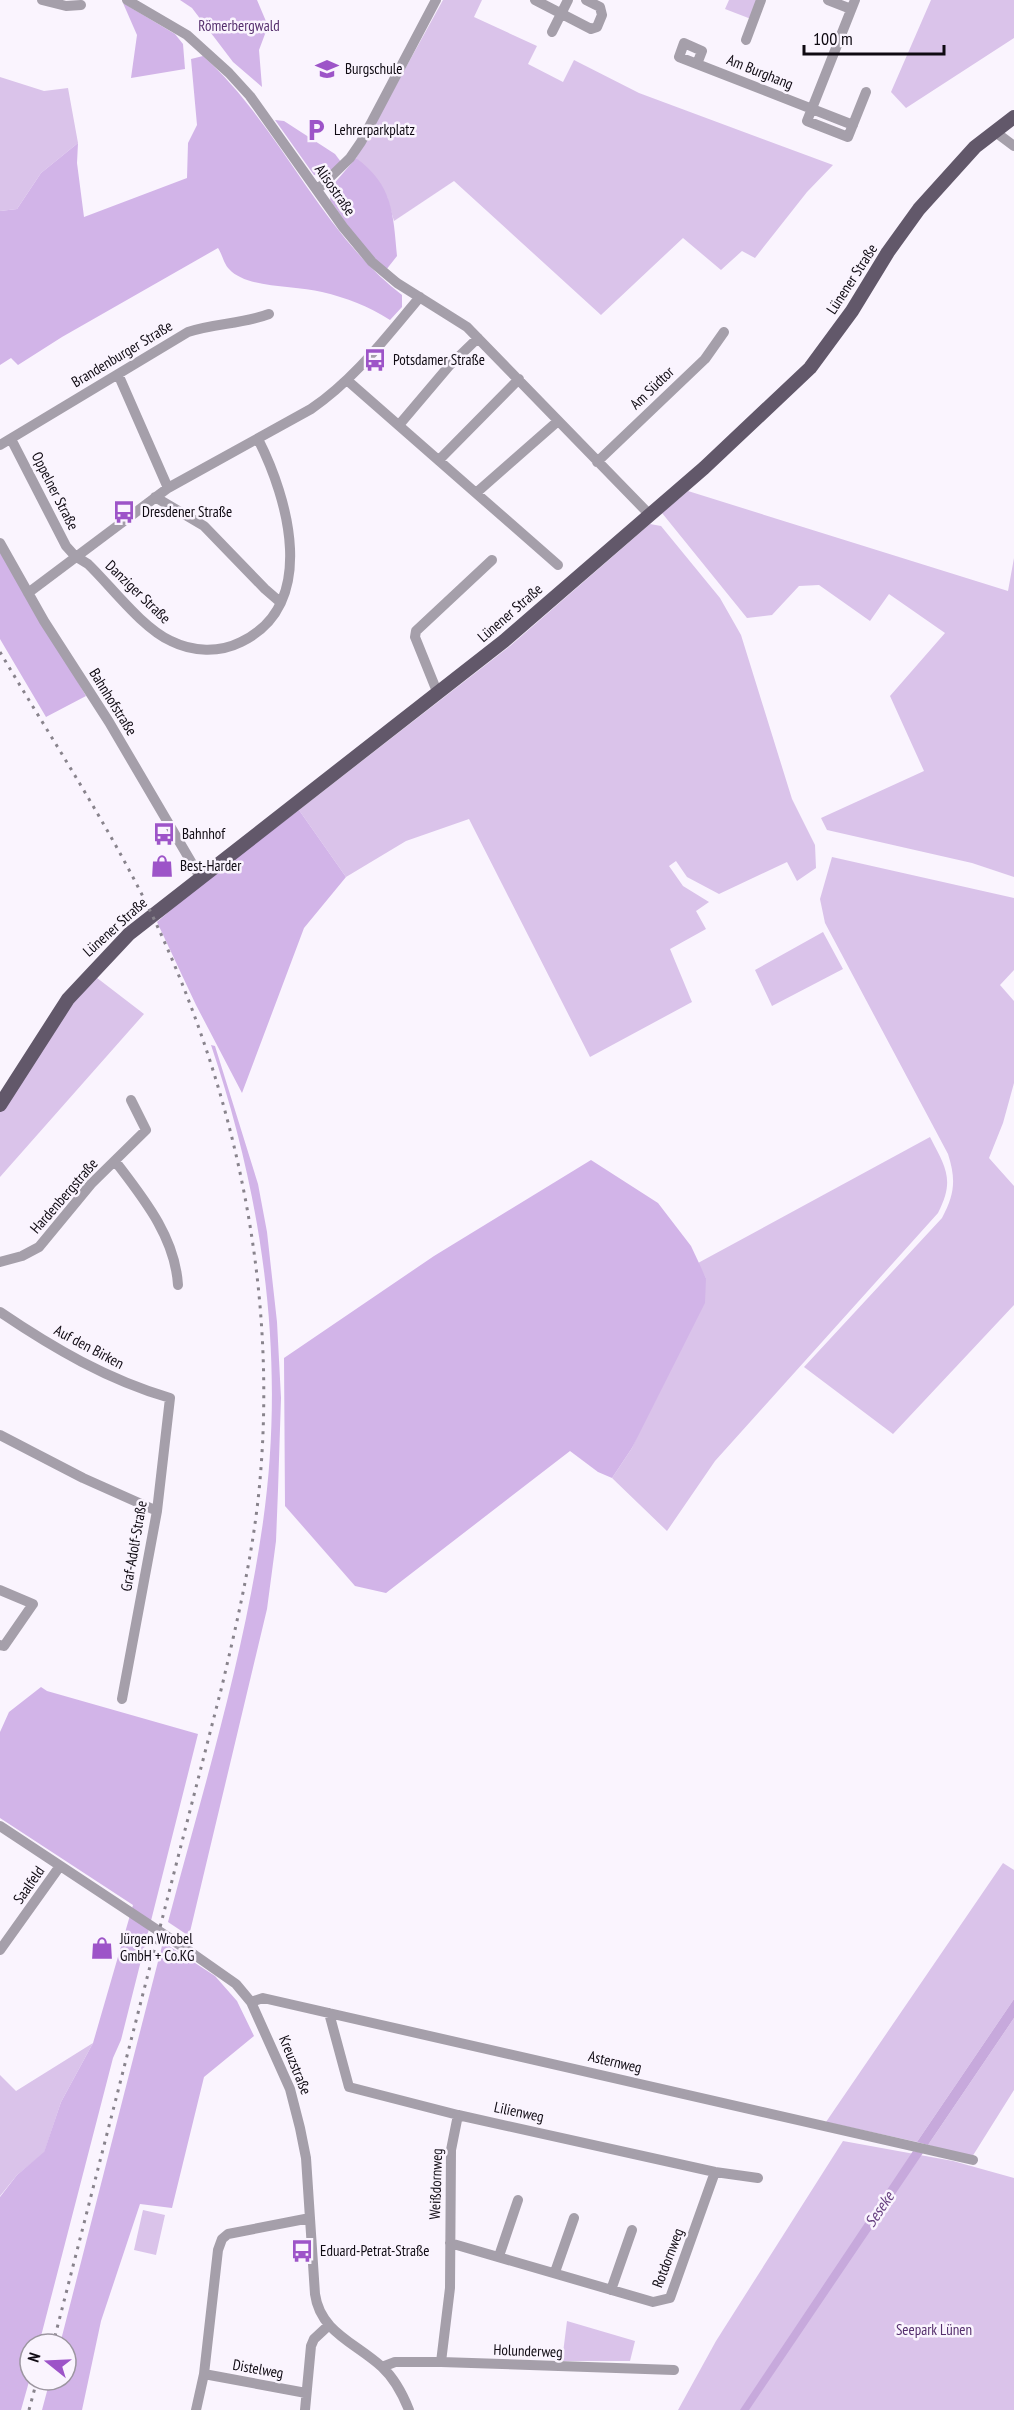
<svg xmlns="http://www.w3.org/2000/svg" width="1014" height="2410" viewBox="0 0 1014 2410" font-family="'PT Sans Narrow',sans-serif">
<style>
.green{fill:#dac3ea}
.forest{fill:#d2b4e8}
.water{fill:#c7a9dc}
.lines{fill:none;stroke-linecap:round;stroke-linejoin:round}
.minor{stroke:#a59faa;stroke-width:10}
.major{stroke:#62586a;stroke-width:14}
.rail{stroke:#88838c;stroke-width:3;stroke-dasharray:3 6;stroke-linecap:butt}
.labels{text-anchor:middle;stroke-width:5;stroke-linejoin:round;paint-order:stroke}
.park-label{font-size:15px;fill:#552f6d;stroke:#faf4fe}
.poi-label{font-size:15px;fill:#0f0a12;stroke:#faf4fe;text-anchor:start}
.street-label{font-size:15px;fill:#0f0a12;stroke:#faf4fe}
.water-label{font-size:16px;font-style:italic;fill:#674180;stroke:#faf4fe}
</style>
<rect width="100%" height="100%" fill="#faf4fe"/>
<path class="green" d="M443,0h39l-8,17 63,29 -9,18 35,18 11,-22 65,33 194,72 -26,27 -52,66 -13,-7 -21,19 -38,-32 -82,77 -147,-134 -60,40 -7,-24 -31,-39z
M729,0h29l-7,19 -26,-10z
M931,0h83v38l-108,70 -15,-16z
M0,77l44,14 24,-3 10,55 -37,30 -24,36 -17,2z
M688,491l320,100 6,-33v319l-42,-14 -145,-33 -6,-12 103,-47 -34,-75 55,-63 -56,-39 -19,27 -51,-36 -20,1 -27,29 -25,3 -85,-105z
M650,524l11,2 59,72 21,37 51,164 23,46 1,23 -19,13 -10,-19 -68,32 -32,-17 -11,-16 -7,5 14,20 26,16 -13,9 10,18 -36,20 22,53 -102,55 -121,-238 -63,22 -60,36 -47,-67 211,-164z
M832,857l182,41v72l-14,15 14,16v82l-11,40 -14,35 25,28v119l-121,129 -89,-67 138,-149c13,-24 14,-39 6,-64l-123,-231 -5,-24z
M823,932l20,37 -71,37 -17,-36z
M88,971l56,43 -144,163v-78z
M930,1137c16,31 25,43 8,76l-223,248 -48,70 -55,-53 20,-30 74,-170 -8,-15z
M1003,1863l11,7v129l-97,143 -91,-20z
M1014,2018v72l-42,67 -44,-12z
M93,2043l-32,59 -17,51 -27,22 -17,21v-121l16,16z
M843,2141l110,20 61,17v232h-336l38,-69z
M143,2210l22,5 -9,40 -22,-5z
M567,2321l68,20 -5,20h-68z"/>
<path class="forest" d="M180,0h77l11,26 -9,24 3,37 -29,-25 -41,-54z
M123,3l52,31 8,10 2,25 -54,9 6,-43z
M203,56c78,70 116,175 199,239v12l-12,13c-22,-14 -43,-22 -68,-28 -27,-7 -75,-3 -93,-23 -5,-5 -7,-15 -11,-21l-156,89 -44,28 -7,-7 -11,7v-154l17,-2 24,-36 37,-30 -1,20 7,54 103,-39 1,-35 9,-18 -6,-66z
M275,120l9,1 51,33 6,8 -14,14 -13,-1z
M356,158c37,27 37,55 41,98l-11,14 -27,-28 -29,-42 2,-14z
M0,548l86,148 -40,21 -46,-78z
M299,810l47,67 -42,51 -62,165 -46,-88 -39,-83 40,-35z
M211,1045l4,1 43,138 9,48 10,90 4,76 -3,92 -2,51 -9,68 -78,327 -21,-14c35,-132 76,-265 95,-400 23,-163 0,-323 -52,-477z
M591,1160l67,43 33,43 15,32 -1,25 -73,145 -20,30 -14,-6 -28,-21 -184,142 -31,-7 -70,-80 -1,-148 150,-102z
M41,1687l6,4 151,43 -77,306 -8,18 -74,286h-9v34l-9,32h-21v-213l17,-22 27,-23 17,-50 32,-59 40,-138 -133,-87v-86l9,-20z
M163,1942l52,34 22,25 17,35 -50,41 -32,131 -32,-4 -39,117 -19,89h-40l8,-30h16v-36h-6z"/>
<path class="water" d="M1014,1999v19l-86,127 -11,-3z
M913,2151l10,2 -174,257h-9z"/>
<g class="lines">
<path class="minor" d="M42,0l24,6 15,-1
M127,0l60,35 42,38 21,23 93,131 29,35 25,21 70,44 182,187
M535,0l56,29 6,-2 5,-12 -2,-8 -14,-7
M828,0l23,9
M855,0l-48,121 41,16 18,-45
M552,32l16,-32
M746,40l15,-40
M697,64l5,-13 -18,-8 -5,14 174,68
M994,131l20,15
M317,190l33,-32 11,-16 75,-142
M118,374l50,114
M348,381l210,184
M399,425l50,-59 29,-28
M11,439l55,107 9,10 13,8c23,22 54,64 83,77 22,11 48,12 70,1 78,-37 47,-144 17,-203
M0,445l188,-113c27,-9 55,-8 81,-18
M439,460l80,-81
M597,462l108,-103 19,-27
M476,493l82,-72
M155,497l49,29 61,63 15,13
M0,543l44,78 65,101 91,155
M28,593l140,-105 143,-79c44,-30 75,-72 109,-112
M438,694l-23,-57 1,-6 76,-71
M115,1161c29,38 60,76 63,124
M0,1262l22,-6 17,-9 52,-63 55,-54 -15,-30
M0,1312c53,36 108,68 170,86l-13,113 -35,188
M0,1435l83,43 74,33
M0,1590l33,14 -29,42 -4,-1
M0,1826l189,125 47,33 15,18 39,87 10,39 6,30 9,136c5,38 41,49 67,73 12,11 21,28 27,43
M0,1950l60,-84
M251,2002l12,-4 710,162
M329,2013l20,74 109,28 257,57 43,6
M450,2243l203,59 17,-4 45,-126
M499,2256l19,-56
M555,2272l19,-54
M611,2290l21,-60
M441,2362l9,-74 1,-138 7,-35
M382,2367l13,-5h46l233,8
M204,2374l102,19
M196,2410l8,-36 14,-124 4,-11 6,-5 82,-16
M305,2410l6,-64 3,-7 14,-13"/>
<path class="major" d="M0,1105l68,-106 61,-65 375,-293 200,-173 106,-100 42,-57 36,-59 31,-43 56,-62 39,-30"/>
<path class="rail" d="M0,652c52,88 110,175 154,267 82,175 123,368 106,561 -6,70 -22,138 -38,206l-169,658
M29,2410l8,-30"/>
</g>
<defs>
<g id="school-bare" transform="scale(1.8)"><path d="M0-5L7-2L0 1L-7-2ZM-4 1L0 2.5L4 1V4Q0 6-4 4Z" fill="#9d54c8" stroke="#faf4fe" stroke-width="2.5" paint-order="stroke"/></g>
<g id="parking-bare" transform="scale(1.8)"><path d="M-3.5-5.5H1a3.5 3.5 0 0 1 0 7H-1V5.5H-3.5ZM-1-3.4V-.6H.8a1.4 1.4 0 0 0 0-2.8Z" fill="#9d54c8" stroke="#faf4fe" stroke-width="2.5" paint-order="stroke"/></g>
<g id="bus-bare" transform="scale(1.8)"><path d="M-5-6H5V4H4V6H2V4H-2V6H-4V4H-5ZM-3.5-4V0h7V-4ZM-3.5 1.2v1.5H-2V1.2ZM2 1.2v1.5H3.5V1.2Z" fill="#9d54c8" stroke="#faf4fe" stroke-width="2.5" paint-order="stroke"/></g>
<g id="shop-bare" transform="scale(1.8)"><path d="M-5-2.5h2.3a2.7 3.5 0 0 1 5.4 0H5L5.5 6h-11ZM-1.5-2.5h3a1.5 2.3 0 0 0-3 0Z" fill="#9d54c8" stroke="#faf4fe" stroke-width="2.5" paint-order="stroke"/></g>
</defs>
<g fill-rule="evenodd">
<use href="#school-bare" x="327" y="69"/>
<use href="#parking-bare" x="316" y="130"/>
<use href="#bus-bare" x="375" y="360"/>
<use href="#bus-bare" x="124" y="512"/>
<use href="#bus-bare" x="164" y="834"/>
<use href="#shop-bare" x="162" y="866"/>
<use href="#shop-bare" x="102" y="1948"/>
<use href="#bus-bare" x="302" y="2251"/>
</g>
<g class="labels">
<g class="park-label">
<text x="239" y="31">Römerbergwald</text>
<text x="934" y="2335">Seepark Lünen</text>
</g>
<g class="poi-label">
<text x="345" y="74">Burgschule</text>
<text x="334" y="135">Lehrerparkplatz</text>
<text x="393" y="365">Potsdamer Straße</text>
<text x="142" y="517">Dresdener Straße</text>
<text x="182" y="839">Bahnhof</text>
<text x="180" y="871">Best-Harder</text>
<text x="120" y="1944">Jürgen Wrobel<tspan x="120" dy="17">GmbH + Co.KG</tspan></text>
<text x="320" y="2256">Eduard-Petrat-Straße</text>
</g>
<g class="street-label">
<text transform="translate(760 72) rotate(22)" y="5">Am Burghang</text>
<text transform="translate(335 190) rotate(55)" y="5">Alisostraße</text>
<text transform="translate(852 279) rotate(-57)" y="5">Lünener Straße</text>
<text transform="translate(122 354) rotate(-31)" y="5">Brandenburger Straße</text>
<text transform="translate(652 388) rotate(-44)" y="5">Am Südtor</text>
<text transform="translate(55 491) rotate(63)" y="5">Oppelner Straße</text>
<text transform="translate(138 592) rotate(44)" y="5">Danziger Straße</text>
<text transform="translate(510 613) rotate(-41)" y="5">Lünener Straße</text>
<text transform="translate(113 702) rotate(58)" y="5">Bahnhofstraße</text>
<text transform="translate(115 927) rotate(-42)" y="5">Lünener Straße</text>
<text transform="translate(64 1196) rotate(-49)" y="5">Hardenbergstraße</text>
<text transform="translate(89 1347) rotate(28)" y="5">Auf den Birken</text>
<text transform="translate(134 1546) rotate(-80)" y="5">Graf-Adolf-Straße</text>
<text transform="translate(29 1885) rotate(-55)" y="5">Saalfeld</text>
<text transform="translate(615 2062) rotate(13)" y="5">Asternweg</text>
<text transform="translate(295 2065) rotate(68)" y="5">Kreuzstraße</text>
<text transform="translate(519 2112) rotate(12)" y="5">Lilienweg</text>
<text transform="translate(436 2184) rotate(-88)" y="5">Weißdornweg</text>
<text transform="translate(668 2258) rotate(-69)" y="5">Rotdornweg</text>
<text transform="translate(528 2351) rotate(2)" y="5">Holunderweg</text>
<text transform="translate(258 2369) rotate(10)" y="5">Distelweg</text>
</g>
<g class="water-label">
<text transform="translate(879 2209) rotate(-56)" y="6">Seseke</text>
</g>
</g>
<g transform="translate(48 2362) rotate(288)"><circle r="28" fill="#faf4fe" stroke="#9c96a0" stroke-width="1.5"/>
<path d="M0-4.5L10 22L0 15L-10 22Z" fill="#9d54c8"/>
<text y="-9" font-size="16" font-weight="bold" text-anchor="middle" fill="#0f0a12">N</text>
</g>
<path d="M804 45v9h140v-9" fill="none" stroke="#0f0a12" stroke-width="3"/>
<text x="813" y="45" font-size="18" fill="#0f0a12" stroke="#faf4fe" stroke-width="4.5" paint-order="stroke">100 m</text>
</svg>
